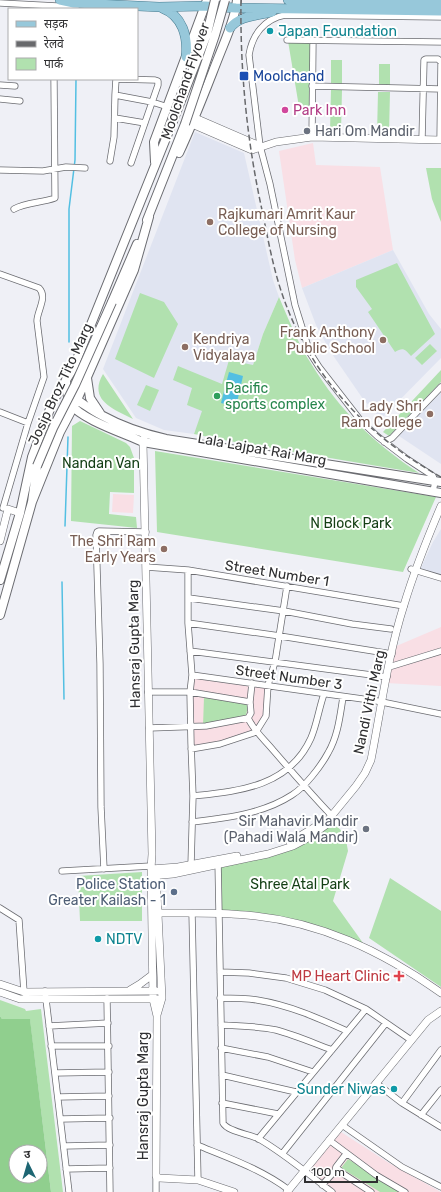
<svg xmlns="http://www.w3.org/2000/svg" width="441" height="1192" viewBox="0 0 441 1192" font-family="Rubik,'Noto Sans Devanagari',sans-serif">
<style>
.commercial{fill:#f9dfe5}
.built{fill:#e0e4f1}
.green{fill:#b1e1af}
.forest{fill:#90cf8e;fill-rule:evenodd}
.water{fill:#52bfe2}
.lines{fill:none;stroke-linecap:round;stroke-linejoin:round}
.stream{stroke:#52bfe2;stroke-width:1.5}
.minor-casing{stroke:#6b6c71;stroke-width:7}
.tertiary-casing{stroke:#6b6c71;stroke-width:8}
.secondary-casing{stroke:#6b6c71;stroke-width:10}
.primary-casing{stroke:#467b8f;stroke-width:10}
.minor{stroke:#fff;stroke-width:5.5}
.tertiary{stroke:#fff;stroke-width:7}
.secondary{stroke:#fff;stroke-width:8}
.primary{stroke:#97c8da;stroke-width:9}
.rail{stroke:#68696c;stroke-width:1.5;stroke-dasharray:6 3;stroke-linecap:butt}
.secondary-bridge-casing{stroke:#6b6c71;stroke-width:10;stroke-linecap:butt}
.secondary-bridge{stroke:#fff;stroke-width:8}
.culture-dot{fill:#0f9aa8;stroke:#fff;stroke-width:1.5}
.transit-dot{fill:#1a4fb4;stroke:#fff;stroke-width:1.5}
.hotel-dot{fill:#d1479c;stroke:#fff;stroke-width:1.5}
.worship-dot{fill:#6b7280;stroke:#fff;stroke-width:1.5}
.education-dot{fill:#8d6e63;stroke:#fff;stroke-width:1.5}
.leisure-dot{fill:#2e9e5b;stroke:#fff;stroke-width:1.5}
.service-dot{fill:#5c6f8a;stroke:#fff;stroke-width:1.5}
.health-dot{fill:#e0444e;stroke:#fff;stroke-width:1.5}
.labels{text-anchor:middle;stroke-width:4;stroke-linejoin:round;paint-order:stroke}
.culture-label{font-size:14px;fill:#0d838f;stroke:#fff;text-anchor:start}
.transit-label{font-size:14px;fill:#164399;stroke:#fff;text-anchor:start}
.street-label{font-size:14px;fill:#2f2f31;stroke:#fff}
.hotel-label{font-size:14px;fill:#b23c85;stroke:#fff;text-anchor:start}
.worship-label{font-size:14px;fill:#5b616d;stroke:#fff;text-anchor:start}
.education-label{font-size:14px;fill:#785e54;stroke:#fff;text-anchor:end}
.leisure-label{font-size:14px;fill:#27864d;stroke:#fff;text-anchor:start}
.park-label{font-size:14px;fill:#133e14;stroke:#fff}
.service-label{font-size:14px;fill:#4e5e75;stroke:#fff;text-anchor:end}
.health-label{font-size:14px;fill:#be3a42;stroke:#fff;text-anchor:end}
</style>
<rect width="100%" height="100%" fill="#eff0f6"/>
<path class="commercial" d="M313,143l3,22 64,2 13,83 -91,38 -7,-28 -16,-109z
M113,494l21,1 -1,18 -21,-1z
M441,627v59l-55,-3 8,-36z
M194,678l74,7 -2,31 -10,16 -65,16v-22z
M341,1132l48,31 52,29h-106l-27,-21z"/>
<path class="built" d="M195,132l49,21 29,127 6,17 -16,37 -10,31 -31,19 -29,4 10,23 -9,23 -30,-4 -28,-12 -33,-49z
M393,250l36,64 12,15v29l-60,61 -18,-20 -33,-48 -14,-26 -14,-37z
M441,392v72l-42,-28z
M441,529v47l-21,-6 13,-28z"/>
<path class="green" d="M288,41l23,1 -1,69 -10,2z
M331,60h11v24h-11z
M379,64h11v22h-11z
M331,90h11l-1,42h-11z
M378,92h12l-1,42h-12z
M426,168h15v54l-9,-23z
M397,263l38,71 -24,22c-6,-7 -8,-9 -16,-4l-27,-40 4,-3 -16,-22v-7z
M140,293l24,9 14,22 -24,54 -39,-19z
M279,297c10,23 19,47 33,68 27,45 63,79 107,108l-190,-32 -35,-7 8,-23 -15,-6 5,-17 -19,-8 5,-14 44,18 7,-24 24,5 10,-31z
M430,344l7,7 -15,14 -7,-7z
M441,370v12l-52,54 -6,-4z
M103,374l30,45c-20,-10 -45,-19 -30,-45z
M146,385l13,5 -9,21 -13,-6z
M80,421l46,22 4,4 4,11v35l-24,-1 -1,22 27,3 1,11 -66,-7 1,-95z
M155,451l281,46 -33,75 -246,-40z
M204,697l43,6 1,4 -2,8 -43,11z
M332,822l13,12 3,17 -15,50 30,42 -63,-22 -79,-10 -2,-46 98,-29z
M142,872v49h-62l-2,-45z
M390,878l51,33v76l-72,-49z
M0,1000l25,9 1,2 15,-2 22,183h-12l-21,-172 -28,-1 -2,-3z
M348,1159l54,33h-22l-39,-24z"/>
<path class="forest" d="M0,1016l2,3h28l21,173h-51zM16,1152h24v24h-24z"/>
<path class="water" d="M229,372l14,4 -7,31 -15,-4z"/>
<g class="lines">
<path class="stream" d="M69,342v-133l6,-49 1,-81
M65,526l3,-89
M62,582l2,117"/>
<g class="minor-casing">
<path id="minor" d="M0,3l76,4
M287,40l154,2
M116,79l39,1 3,1v4l-27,78
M116,79l-1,16 37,7 16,5
M0,85l15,1
M312,86l129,3
M0,99l20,2
M115,118l30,5
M312,137l1,-96
M422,139l2,-79 2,-1h12l3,3 -1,78
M110,161l4,-24 1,-42
M0,170l43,1 23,-4 19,1
M14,209c12,-7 28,-6 41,-11l-1,-119
M0,274l39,14c9,9 -2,23 -2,33l7,56 -16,46 -25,85
M0,412l28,11
M384,442l8,-4 49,-51
M433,491l2,-9 -2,-6 -26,-17 -30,-23 -16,-15 -42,-54 -9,-14 -15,-48 -25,-121 -10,-38 -11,-91c3,-20 15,-36 36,-40l156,2
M146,567l42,3 216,36
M411,569l30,9
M188,570v53l4,52 -2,17 1,51 2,53 -2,69
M189,598l95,13 68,13 39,5
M188,623l92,13 112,18
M190,651l197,26
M389,667l52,-16
M192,675l185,26 64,13
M148,692h42l60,10
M248,718c6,13 16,21 25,32 19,22 38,44 58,65
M248,718l3,-5 -1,-11 2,-19
M149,728l57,-2 42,-8
M191,749l29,-5 36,-12 10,-16 2,-31 7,-23 12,-76
M193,796c46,-5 96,-9 118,-58 6,-14 8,-30 13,-44
M192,822c34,-4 71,-8 100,-27 13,-8 29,-29 36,-42 10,-17 12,-37 15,-56
M218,861l5,262c5,9 27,11 36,16 26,15 49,35 73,53
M104,869l-3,-62 -1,-143 -4,-129 1,-3 2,-1 47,1
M62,871l89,-5
M0,908l19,12 5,72
M192,913l6,267
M220,972l29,1 37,5 39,12 41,19 45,31
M45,991l24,201
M107,998l3,194
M220,998c12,0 25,0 37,2 32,5 61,18 90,31
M221,1025c18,1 37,1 55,5 19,5 37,13 56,20
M49,1026l59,-3
M51,1046h58
M221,1048l47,9 45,15
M55,1073l54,-1
M222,1075l74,17
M376,1083l26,20 39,24
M58,1097l51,-1
M222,1103l56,11
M402,1103l39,-53
M421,1115l20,-25
M61,1119l49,-1
M342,1125l60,42 39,20
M258,1139l108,-130
M329,1140l47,35 29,17
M197,1145c32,13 64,24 92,45
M64,1146l46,-1
M282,1154l104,-131
M336,1167l9,8 26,17
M66,1169l44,-1
M322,1185l13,-14 1,-4 10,-13
M156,1192v-15"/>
</g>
<g class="tertiary-casing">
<path id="tertiary" d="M195,118l65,28
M192,124l60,26 24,-8 36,-5 129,3
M144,438l-1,4 9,412 -1,15 2,130 4,17 -1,160 3,2 39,2 36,12
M0,541l8,-32 12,4
M290,842l30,-18
M151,869l27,-2 59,-11
M156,872l6,126 -5,17
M151,876l22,-2 95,-20 25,-8 15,-8 18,-13 3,-6 27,-33 9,-13 6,-13c10,-51 17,-105 33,-155 10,-33 23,-66 37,-99
M158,913c29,0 59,-1 88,2 73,6 136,36 195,78
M0,984l24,8 133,-1
M130,990l10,-6 12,-9
M0,992l20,7h137
M287,1192l141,-172 13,-9"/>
</g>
<g class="secondary-casing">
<path id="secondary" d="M179,153c15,-32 27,-64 40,-97 7,-18 16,-37 18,-56
M155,162l-1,-20 53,-142
M147,220l38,-96
M112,302l25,-58
M87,378l3,20 10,15
M66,380c1,8 0,17 5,24 9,15 55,30 72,38l298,51
M77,400c8,5 16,11 24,15 20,11 43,19 65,24l275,43
M32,502l28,-70 17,-32 57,-130 15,-53
M0,580l20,-67 12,-56 21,-56 20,-32 100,-248
M0,615l32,-113 5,-36"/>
</g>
<g class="primary-casing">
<path id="primary" d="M60,0l14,3 85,4 46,-1 31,2 205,3
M288,0l153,3
M162,8c21,8 26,29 24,49
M230,28c10,-13 27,-12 42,-16"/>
</g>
<use href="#minor" class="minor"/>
<use href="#tertiary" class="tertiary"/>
<use href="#secondary" class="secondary"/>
<use href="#primary" class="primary"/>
<path class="rail" d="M241,0c-1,71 6,141 21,210 5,24 9,47 16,71 26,88 84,152 163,196"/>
<g class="secondary-bridge-casing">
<path id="secondary-bridge" d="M173,121l34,-87 8,-34
M185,124l30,-89 10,-35
M37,466l16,-38 22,-43 37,-83"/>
</g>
<use href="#secondary-bridge" class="secondary-bridge"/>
</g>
<g class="culture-dot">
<circle cx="270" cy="31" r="4"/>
<circle cx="98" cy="939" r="4"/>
<circle cx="394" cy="1089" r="4"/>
</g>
<rect class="transit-dot" x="239" y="71" width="10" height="10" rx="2"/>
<circle class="hotel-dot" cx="285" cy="110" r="4"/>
<g class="worship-dot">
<circle cx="307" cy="131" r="4"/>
<circle cx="366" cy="829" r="4"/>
</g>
<g class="education-dot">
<circle cx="210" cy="222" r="4"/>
<circle cx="383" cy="340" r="4"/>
<circle cx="185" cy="347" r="4"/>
<circle cx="430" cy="414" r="4"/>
<circle cx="164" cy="549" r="4"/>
</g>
<circle class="leisure-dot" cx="217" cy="396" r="4"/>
<circle class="service-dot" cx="174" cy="892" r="4"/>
<path class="health-dot" d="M397 970h4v4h4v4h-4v4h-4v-4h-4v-4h4z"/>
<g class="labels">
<g class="culture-label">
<text x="278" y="36">Japan Foundation</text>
<text x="106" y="944">NDTV</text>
<text x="386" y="1094" text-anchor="end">Sunder Niwas</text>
</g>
<g class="transit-label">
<text x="253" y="81">Moolchand</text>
</g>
<g class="street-label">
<text transform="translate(185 81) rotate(-71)" y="5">Moolchand Flyover</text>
<text transform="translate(60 384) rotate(-65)" y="5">Josip Broz Tito Marg</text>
<text transform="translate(262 449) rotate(10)" y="5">Lala Lajpat Rai Marg</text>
<text transform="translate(277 573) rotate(9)" y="5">Street Number 1</text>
<text transform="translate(134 644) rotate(-91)" y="5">Hansraj Gupta Marg</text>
<text transform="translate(289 677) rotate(8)" y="5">Street Number 3</text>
<text transform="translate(369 702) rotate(-78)" y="5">Nandi Vithi Marg</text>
<text transform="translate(143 1096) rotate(-90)" y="5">Hansraj Gupta Marg</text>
</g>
<g class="hotel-label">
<text x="293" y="115">Park Inn</text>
</g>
<g class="worship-label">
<text x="315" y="136">Hari Om Mandir</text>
<text x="358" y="826" text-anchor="end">Sir Mahavir Mandir<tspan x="358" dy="16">(Pahadi Wala Mandir)</tspan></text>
</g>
<g class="education-label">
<text x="218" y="219" text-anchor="start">Rajkumari Amrit Kaur<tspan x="218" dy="16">College of Nursing</tspan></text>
<text x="375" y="337">Frank Anthony<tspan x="375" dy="16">Public School</tspan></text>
<text x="193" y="344" text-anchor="start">Kendriya<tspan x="193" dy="16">Vidyalaya</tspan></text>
<text x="422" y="411">Lady Shri<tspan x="422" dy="16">Ram College</tspan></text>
<text x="156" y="546">The Shri Ram<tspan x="156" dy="16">Early Years</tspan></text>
</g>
<g class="leisure-label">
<text x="225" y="393">Pacific<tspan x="225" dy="16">sports complex</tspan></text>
</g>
<g class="park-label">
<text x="101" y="468">Nandan Van</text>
<text x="351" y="528">N Block Park</text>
<text x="300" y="889">Shree Atal Park</text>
</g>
<g class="service-label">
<text x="166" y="889">Police Station<tspan x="166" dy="16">Greater Kailash - 1</tspan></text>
</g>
<g class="health-label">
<text x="390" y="981">MP Heart Clinic</text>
</g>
</g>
<rect x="8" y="8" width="130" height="72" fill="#ffffff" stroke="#acacad"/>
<rect x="16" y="21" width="20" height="6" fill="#97c8da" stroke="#acacad"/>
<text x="44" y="28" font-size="12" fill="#2f2f31">सड़क</text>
<rect x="16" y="41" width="20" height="6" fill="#68696c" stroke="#acacad"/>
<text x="44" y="48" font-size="12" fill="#2f2f31">रेलवे</text>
<rect x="16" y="58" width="20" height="12" fill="#b1e1af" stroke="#acacad"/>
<text x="44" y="68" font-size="12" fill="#2f2f31">पार्क</text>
<g transform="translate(28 1164) rotate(355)"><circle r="19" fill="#ffffff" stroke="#acacad"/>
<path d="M0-3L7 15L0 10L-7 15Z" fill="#1d6673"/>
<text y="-6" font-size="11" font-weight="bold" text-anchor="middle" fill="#2f2f31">उ</text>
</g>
<path d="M305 1176v6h72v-6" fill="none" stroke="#2f2f31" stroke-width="2"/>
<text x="311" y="1176" font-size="12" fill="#2f2f31" stroke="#ffffff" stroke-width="3" paint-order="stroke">100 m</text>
</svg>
